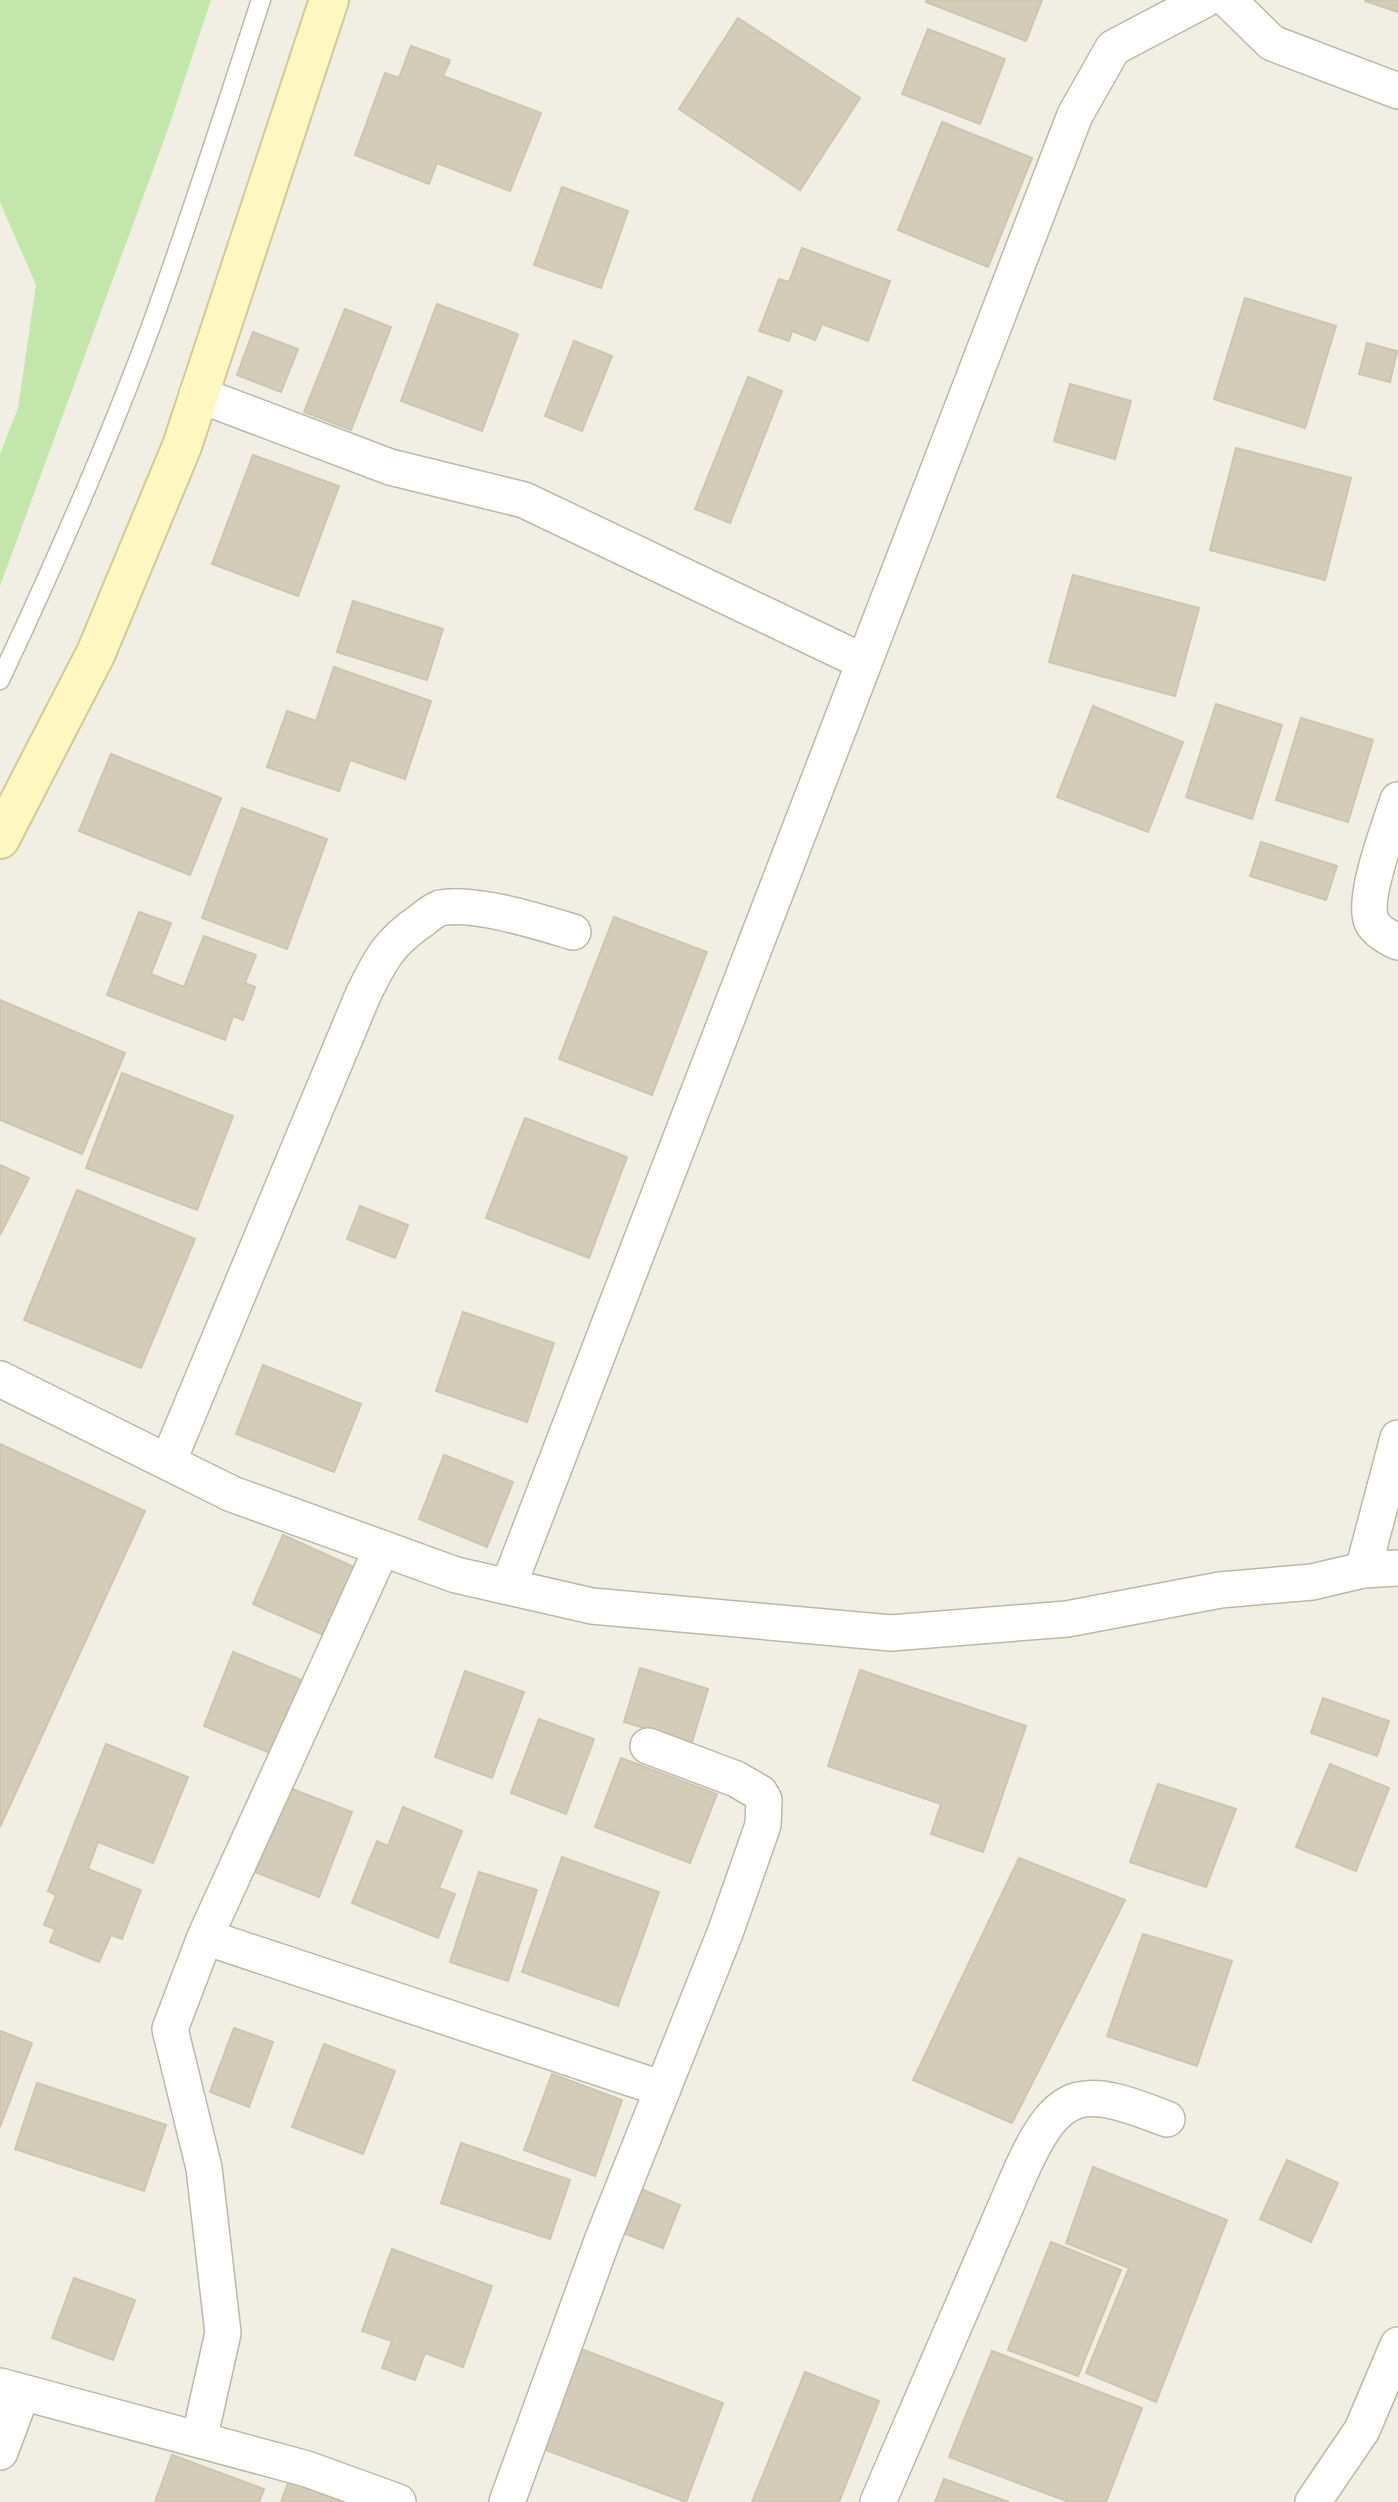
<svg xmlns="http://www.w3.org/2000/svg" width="1398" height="2502" viewBox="0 0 1398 2502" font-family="Signika,sans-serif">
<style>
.green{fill:#c3e6ab}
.building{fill:#d3ccb8;stroke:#cdc5ac;stroke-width:2}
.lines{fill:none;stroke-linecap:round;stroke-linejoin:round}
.lane-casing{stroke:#bcb8a6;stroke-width:21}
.street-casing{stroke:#bcb8a6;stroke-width:38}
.secondary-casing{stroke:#d2ca93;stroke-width:42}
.lane{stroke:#fff;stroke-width:18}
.street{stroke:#fff;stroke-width:35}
.secondary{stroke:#fef8c0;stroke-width:38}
</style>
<rect width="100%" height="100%" fill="#f1efe3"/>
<path class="green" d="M0,0h211l-44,132 -167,454v-132l18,-46 18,-123 -36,-83z"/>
<path class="building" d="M927,0h115l-16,41 -100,-39z
M1398,0v12l-33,-11v-1z
M738,18l122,80 -60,92 -121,-81z
M928,29l77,30 -25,65 -78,-30z
M411,46l39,14 -7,16 98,37 -31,78 -73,-28 -8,21 -74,-29 30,-82 14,5z
M942,122l90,36 -44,109 -90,-37z
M562,187l66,24 -27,77 -67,-23z
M802,248l88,33 -22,60 -46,-17 -7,16 -23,-9 -3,10 -30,-10 20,-52 10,3z
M1245,298l91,28 -31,102 -91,-29z
M437,304l81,30 -36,97 -81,-30z
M345,309l46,18 -40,103 -47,-18z
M253,332l45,17 -17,43 -44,-17z
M574,341l38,15 -30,75 -37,-15z
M1367,343l30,8 -7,31 -31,-8z
M748,377l34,14 -52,132 -35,-14z
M1070,384l61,17 -16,58 -61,-18z
M1236,448l115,30 -26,102 -115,-30z
M253,455l86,31 -41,110 -86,-32z
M1073,575l126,33 -24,88 -126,-34z
M353,601l90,28 -16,51 -90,-28z
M334,667l97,34 -26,78 -55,-19 -11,31 -72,-24 20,-56 29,10z
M1216,704l66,21 -30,94 -66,-22z
M1093,706l90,36 -35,90 -91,-35z
M1301,718l72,22 -25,82 -72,-22z
M111,754l110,44 -31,77 -111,-44z
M242,808l85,31 -40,110 -85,-31z
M1261,842l76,24 -11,34 -76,-24z
M139,912l32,11 -20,51 33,13 20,-51 52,19 -11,28 10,4 -12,33 -10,-4 -8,24 -118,-45z
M614,917l93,35 -55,143 -93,-36z
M0,1000l125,53 -43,101 -82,-34z
M122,1073l111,43 -36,94 -111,-42z
M525,1118l102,39 -38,101 -103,-40z
M0,1165l29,13 -29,57z
M77,1190l118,49 -54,129 -117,-48z
M360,1206l48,19 -13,33 -48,-19z
M463,1312l91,31 -27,79 -91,-31z
M263,1365l98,39 -27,68 -98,-38z
M0,1444l145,67 -145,316z
M444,1455l69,27 -26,65 -68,-28z
M283,1535l73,33 -30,68 -73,-32z
M233,1652l78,32 -29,74 -78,-32z
M640,1668l68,21 -16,53 -68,-20z
M860,1670l166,56 -43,126 -52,-18 10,-30 -113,-38z
M465,1671l59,21 -32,86 -57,-21z
M1323,1698l66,23 -12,35 -66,-23z
M539,1719l55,20 -28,75 -55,-21z
M106,1744l82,33 -35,86 -55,-21 -10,27 53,21 -19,49 -11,-4 -12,27 -49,-20 5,-13 -11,-4 12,-30 -8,-4z
M621,1758l96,36 -27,69 -95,-36z
M1330,1764l59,24 -33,83 -60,-24z
M1158,1784l78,25 -30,78 -76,-25z
M287,1787l65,25 -33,85 -64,-25z
M403,1807l59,24 -23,57 16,6 -17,44 -86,-35 25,-62 11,5z
M562,1857l97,35 -41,114 -96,-34z
M1019,1858l106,42 -113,223 -99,-43z
M479,1872l58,18 -29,91 -58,-19z
M1143,1934l89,27 -35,105 -90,-30z
M234,2028l39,14 -24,65 -39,-15z
M0,2031l32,12 -32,84z
M324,2044l71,27 -32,83 -71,-27z
M552,2074l70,26 -27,76 -71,-26z
M37,2083l129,42 -22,66 -129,-42z
M461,2143l109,37 -20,59 -109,-36z
M1287,2160l51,23 -27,59 -51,-23z
M1093,2167l134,53 -71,182 -70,-29 43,-105 -63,-25z
M641,2189l39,16 -17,43 -40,-15z
M1051,2242l70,28 -43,106 -70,-26z
M392,2249l100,37 -29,81 -38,-14 -10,27 -33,-12 10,-27 -30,-10z
M74,2278l61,22 -22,60 -61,-22z
M581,2349l142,54 -37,99 -143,-53z
M992,2351l150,57 -36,94h-37l-120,-45z
M805,2372l74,29 -40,101h-87z
M172,2455l92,34 -5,13h-104z
M291,2475l51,20 -2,7h-59z
M944,2479l65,23h-74z"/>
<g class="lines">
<g class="lane-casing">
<path id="lane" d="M0,680c56,-119 109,-239 154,-362 38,-105 72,-212 107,-318"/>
</g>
<g class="street-casing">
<path id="street" d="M1228,0l44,43 126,48
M197,394l193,73 134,33 340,162
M1398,800c-8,25 -37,100 -26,122 5,10 17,16 26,20
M0,1379l232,115 224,81 136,31 299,27 176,-14 153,-29 92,-8 51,-12 35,-2
M168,1462l195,-467c17,-35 26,-53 59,-75 5,-4 12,-10 18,-12 34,-7 100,14 133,24
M382,1548l-177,389 458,152
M1363,1570l35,-132
M508,1587l567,-1472 38,-67 91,-48
M0,2386l307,83 91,33
M199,2440l24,-107 -19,-165 -34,-139 35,-92
M0,2452l22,-59
M507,2502l95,-261 123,-308 38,-108 1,-25 -4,-7 -24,-14 -88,-33
M878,2502l143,-331c39,-87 63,-84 146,-52
M1313,2502l49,-72 36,-85"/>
</g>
<g class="secondary-casing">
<path id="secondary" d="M0,839l96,-186 86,-207 147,-446"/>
</g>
<use href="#lane" class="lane"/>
<use href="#street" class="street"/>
<use href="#secondary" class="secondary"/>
</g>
</svg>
